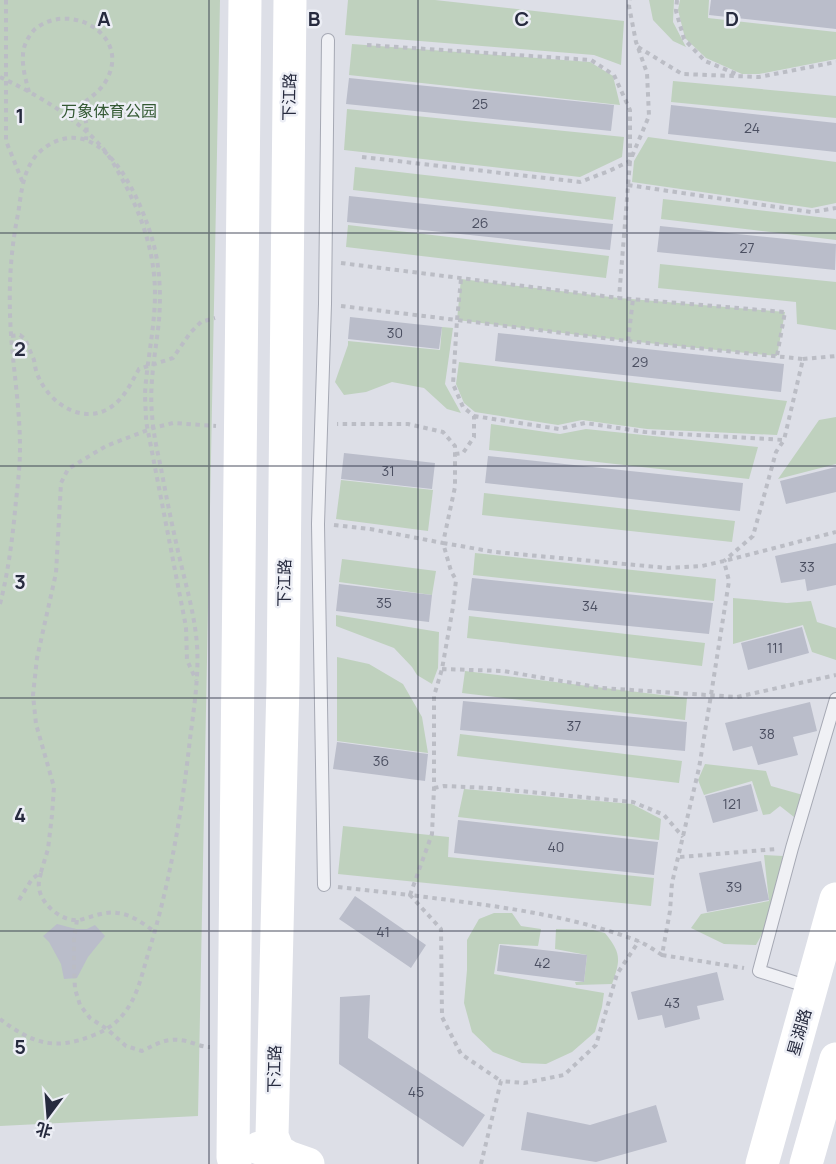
<svg xmlns="http://www.w3.org/2000/svg" width="836" height="1164" viewBox="0 0 836 1164" font-family="Manrope,'Noto Sans SC',sans-serif">
<style>
.green{fill:#bfd1be}
.building{fill:#babdca}
.lines{fill:none;stroke-linecap:round;stroke-linejoin:round}
.lane-casing{stroke:#a6a9b4;stroke-width:14}
.path{stroke:#bbbdc5;stroke-width:4;stroke-dasharray:4.5 4.5;stroke-linecap:butt}
.lane{stroke:#f0f1f5;stroke-width:12}
.secondary{stroke:#fff;stroke-width:33}
.path-bridge{stroke:#bbbdc5;stroke-width:4;stroke-dasharray:4.5 4.5;stroke-linecap:butt}
.grid{fill:none;stroke:#262a3e;stroke-width:1.5;stroke-opacity:0.55}
.labels{text-anchor:middle;stroke-width:5;stroke-linejoin:round;paint-order:stroke}
.number-label{font-size:14px;fill:#4b4f61}
.street-label{font-size:16px;fill:#262a3e;stroke:#eceef5}
.park-label{font-size:16px;fill:#345934;stroke:#eceef5}
.grid-label{font-size:20px;text-anchor:middle;font-weight:bold;fill:#262a3e;stroke:#eceef5;stroke-width:5;stroke-linejoin:round;paint-order:stroke}
</style>
<rect width="100%" height="100%" fill="#dddfe7"/>
<path class="green" d="M0,0h220l-22,1116 -198,10z
M348,0h87l189,21 -3,44 -27,-10 -249,-20z
M649,0h25l-1,22 13,25 -13,-6 -20,-21z
M680,0h29l-1,18 128,14v27l-77,15h-17l-36,-16 -21,-20 -7,-28z
M352,44l238,18 23,14 7,29 -271,-30z
M673,81l163,15v22l-165,-16z
M347,109l277,28 -2,20 -42,20 -236,-27z
M648,137l188,25v41l-24,5 -180,-26 2,-21z
M355,167l261,30 -3,23 -260,-30z
M663,199l173,20v21l-175,-21z
M348,225l261,31 -3,22 -260,-31z
M660,264l176,18v48l-39,-6 -1,-22 -138,-14z
M461,279l158,19 166,14 -8,44 -149,-15 -171,-21z
M442,327l11,1 -8,56 16,29 -14,-4 -23,-21 -32,-6 -26,10 -22,3 -9,-13 13,-37v-4l92,9z
M459,362l328,39 -10,34 -130,-6 -65,-9 -24,5 -83,-13 -11,-9 -8,-19z
M836,417v47l-58,15 41,-59z
M491,424l69,10 26,-5 172,18 -9,32 -260,-29z
M341,480l92,10 -5,41 -92,-12z
M484,493l251,28 -3,21 -250,-27z
M475,553l241,26 -2,22 -241,-26z
M342,559l94,12 -4,24 -93,-13z
M733,598l54,5 24,-2 6,21 19,6v32l-24,-8 -9,-27 -70,19z
M336,615l103,17 -1,36 -6,16 -15,-9 -5,-8 -18,-19 -58,-22z
M469,616l236,27 -3,23 -235,-28z
M337,657l32,7 34,20 19,33 6,36 -91,-12z
M465,671l222,27 -2,22 -223,-27z
M460,734l222,27 -3,22 -222,-27z
M705,764l61,7 5,15 32,9 -9,22 -14,-11 -10,8 -7,1 -11,-34 -48,14 -6,-15z
M464,789l168,15 29,15 -2,21 -201,-23z
M343,826l106,11 -1,20 206,21 -3,28 -313,-32z
M764,855l19,1 -17,71 -10,18 -32,-1 -33,-16 10,-14 68,-13z
M494,913h18l9,13 20,3 -3,17 -39,-2 -5,30 -6,-1 116,20 -2,14 -7,25 -23,20 -26,12 -24,-1 -29,-11 -21,-20 -8,-29 3,-33v-30l12,-21z
M556,929l37,1 12,3c16,20 16,26 7,51l-36,1 -1,-3h9l3,-27 -32,-6z"/>
<path class="building" d="M711,0h125v29l-127,-14z
M349,78l265,27 -3,26 -265,-27z
M671,105l165,18v29l-168,-18z
M349,196l264,28 -3,26 -263,-28z
M660,226l176,18 -1,26 -178,-18z
M350,317l92,10 -3,22 -91,-10z
M498,333l286,31 -3,28 -286,-31z
M344,453l91,10 -3,26 -91,-10z
M488,456l255,27 -3,28 -255,-28z
M836,467v25l-50,12 -6,-23z
M836,543v42l-29,6 -2,-12 -24,4 -6,-27z
M472,578l241,25 -4,31 -241,-24z
M339,584l93,11 -3,27 -93,-11z
M802,627l7,26 -61,17 -7,-27z
M463,701l224,21 -2,29 -225,-21z
M810,702l7,29 -24,6 5,18 -40,10 -6,-19 -19,5 -8,-28z
M337,742l91,12 -3,27 -92,-12z
M751,784l7,27 -45,12 -8,-27z
M458,820l200,22 -4,33 -200,-22z
M761,861l8,39 -62,12 -8,-39z
M355,896l71,49 -15,23 -72,-49z
M57,924l19,5h11l8,-4 10,11 -17,21 -11,21 -13,1 -3,-15 -12,-22 -6,-6z
M500,945l87,10 -3,27 -87,-11z
M717,972l7,28 -27,6 3,13 -35,9 -3,-13 -24,5 -7,-28z
M370,995l-2,43 117,77 -22,32 -124,-83 1,-67z
M656,1105l11,37 -71,20 -75,-12 6,-38 63,13z"/>
<g class="lines">
<g class="lane-casing">
<path id="lane" d="M324,885l-6,-361 7,-220 3,-264
M809,987l-50,-16 33,-123 44,-149"/>
</g>
<path class="path" d="M6,0v141l17,42
M677,0l-1,11 8,28 21,22 34,14
M367,45l224,15 23,15 16,35v51l-11,137
M638,47l44,27 77,3 77,-15
M29,92c-3,-12 -7,-24 -6,-37 0,-9 5,-18 11,-25 34,-30 97,4 73,49 -7,14 -19,19 -29,29 10,10 9,19 8,32
M362,157l218,25 29,-11 21,-10 19,-45 -2,-43 -11,-31 -7,-36 1,-6
M628,185l183,27 25,-4
M341,263l278,35 166,14 -8,44
M341,306l116,14 4,-41
M11,336l9,-1 5,4c3,7 6,14 9,21 1,6 2,13 5,18 13,29 49,49 76,26 11,-9 17,-23 24,-35l34,-11 17,-25 11,-11 14,-4
M628,341l5,-42
M803,359l33,-3
M474,416l85,13 26,-6 60,9 139,8 -8,12 -23,84 -29,25
M455,454l8,-1 11,-16v-21l-11,-9 -10,-23 4,-64 171,21 175,18 -19,81
M334,525l36,4 73,14 12,-56v-41l-12,-14 -35,-8h-71
M443,543l52,9 173,16 34,-2 22,-5 5,20 -18,114 -12,73 -27,115 -2,28 -8,44c-8,-5 -16,-11 -24,-14 -73,-28 -152,-36 -228,-46l22,-61 2,-46v-92l8,-27 11,-62 3,-27 -5,-9z
M728,560l108,-28
M0,604c8,-31 12,-62 15,-93 2,-21 5,-42 5,-63 0,-34 -5,-68 -8,-101 -4,-45 -3,-89 6,-133 3,-18 4,-37 14,-53 7,-11 19,-19 31,-22 48,-12 80,67 90,103 7,25 8,53 6,78 -3,31 -10,62 -7,94 1,18 5,36 9,54 6,33 13,67 21,100 6,25 13,50 15,77 2,31 -3,63 -7,94 -8,72 -20,145 -42,215 -6,20 -10,41 -23,58 -8,11 -18,18 -31,23 -39,16 -61,9 -94,-16
M442,669l61,2 99,17 135,9 99,-22
M434,788l10,-2 45,2 144,14 31,13 19,22
M680,857l97,-8
M41,873c-1,4 -3,10 -2,14 1,17 24,36 41,33 11,-3 25,-9 37,-7 14,1 27,11 38,19
M338,887l72,8 31,34 1,88 19,37 40,27
M19,900l13,-21 9,-7 7,-23 4,-34 2,-28 -18,-63 -3,-29 4,-37 19,-85 5,-90 7,-14 38,-23 47,-18 20,-5 43,3
M77,920l-3,19v30l1,20 5,16 10,13 17,11 19,17 16,5c17,-8 25,-14 44,-10 8,2 15,6 24,6
M662,955l82,13
M481,1164l20,-83 23,2 40,-8 32,-30 21,-71 22,-33"/>
<use href="#lane" class="lane"/>
<path class="secondary" d="M259,1148l19,3 10,6 20,7
M235,1164l-2,-7 1,-111 11,-1046
M277,1164l1,-13 -6,-15 11,-453 7,-683
M762,1164l74,-265
M806,1164l30,-105"/>
<path class="path-bridge" d="M0,77c36,17 74,39 101,69 8,9 14,20 20,31 20,36 34,75 34,117 0,33 -8,66 -10,99 0,9 1,19 1,28l40,206 1,33 9,20"/>
</g>
<path class="grid" d="M209,0v1164M418,0v1164M627,0v1164M0,233h836M0,466h836M0,698h836M0,931h836"/>
<g class="labels">
<g class="number-label">
<text x="480" y="109">25</text>
<text x="752" y="133">24</text>
<text x="480" y="228">26</text>
<text x="747" y="253">27</text>
<text x="395" y="338">30</text>
<text x="640" y="367">29</text>
<text x="388" y="476">31</text>
<text x="807" y="572">33</text>
<text x="384" y="608">35</text>
<text x="590" y="611">34</text>
<text x="775" y="653">111</text>
<text x="574" y="731">37</text>
<text x="767" y="739">38</text>
<text x="381" y="766">36</text>
<text x="732" y="809">121</text>
<text x="556" y="852">40</text>
<text x="734" y="892">39</text>
<text x="383" y="937">41</text>
<text x="542" y="968">42</text>
<text x="672" y="1008">43</text>
<text x="416" y="1097">45</text>
</g>
<g class="street-label">
<text transform="translate(289 97) rotate(-89)" y="6">下江路</text>
<text transform="translate(284 583) rotate(-89)" y="6">下江路</text>
<text transform="translate(799 1032) rotate(-74)" y="6">星湖路</text>
<text transform="translate(274 1069) rotate(-89)" y="6">下江路</text>
</g>
<g class="park-label">
<text x="109" y="117">万象体育公园</text>
</g>
</g>
<g class="grid-label">
<text x="104" y="26">A</text>
<text x="314" y="26">B</text>
<text x="522" y="26">C</text>
<text x="732" y="26">D</text>
<text x="20" y="123">1</text>
<text x="20" y="356">2</text>
<text x="20" y="589">3</text>
<text x="20" y="822">4</text>
<text x="20" y="1054">5</text>
</g>
<g transform="translate(48 1116) rotate(196)" stroke="#eceef5" stroke-width="4.5" paint-order="stroke">
<path d="M0-4.5L10 22L0 15L-10 22Z" fill="#262a3e"/>
<text y="-9" font-size="16" font-weight="bold" text-anchor="middle" fill="#262a3e">北</text>
</g>
</svg>
